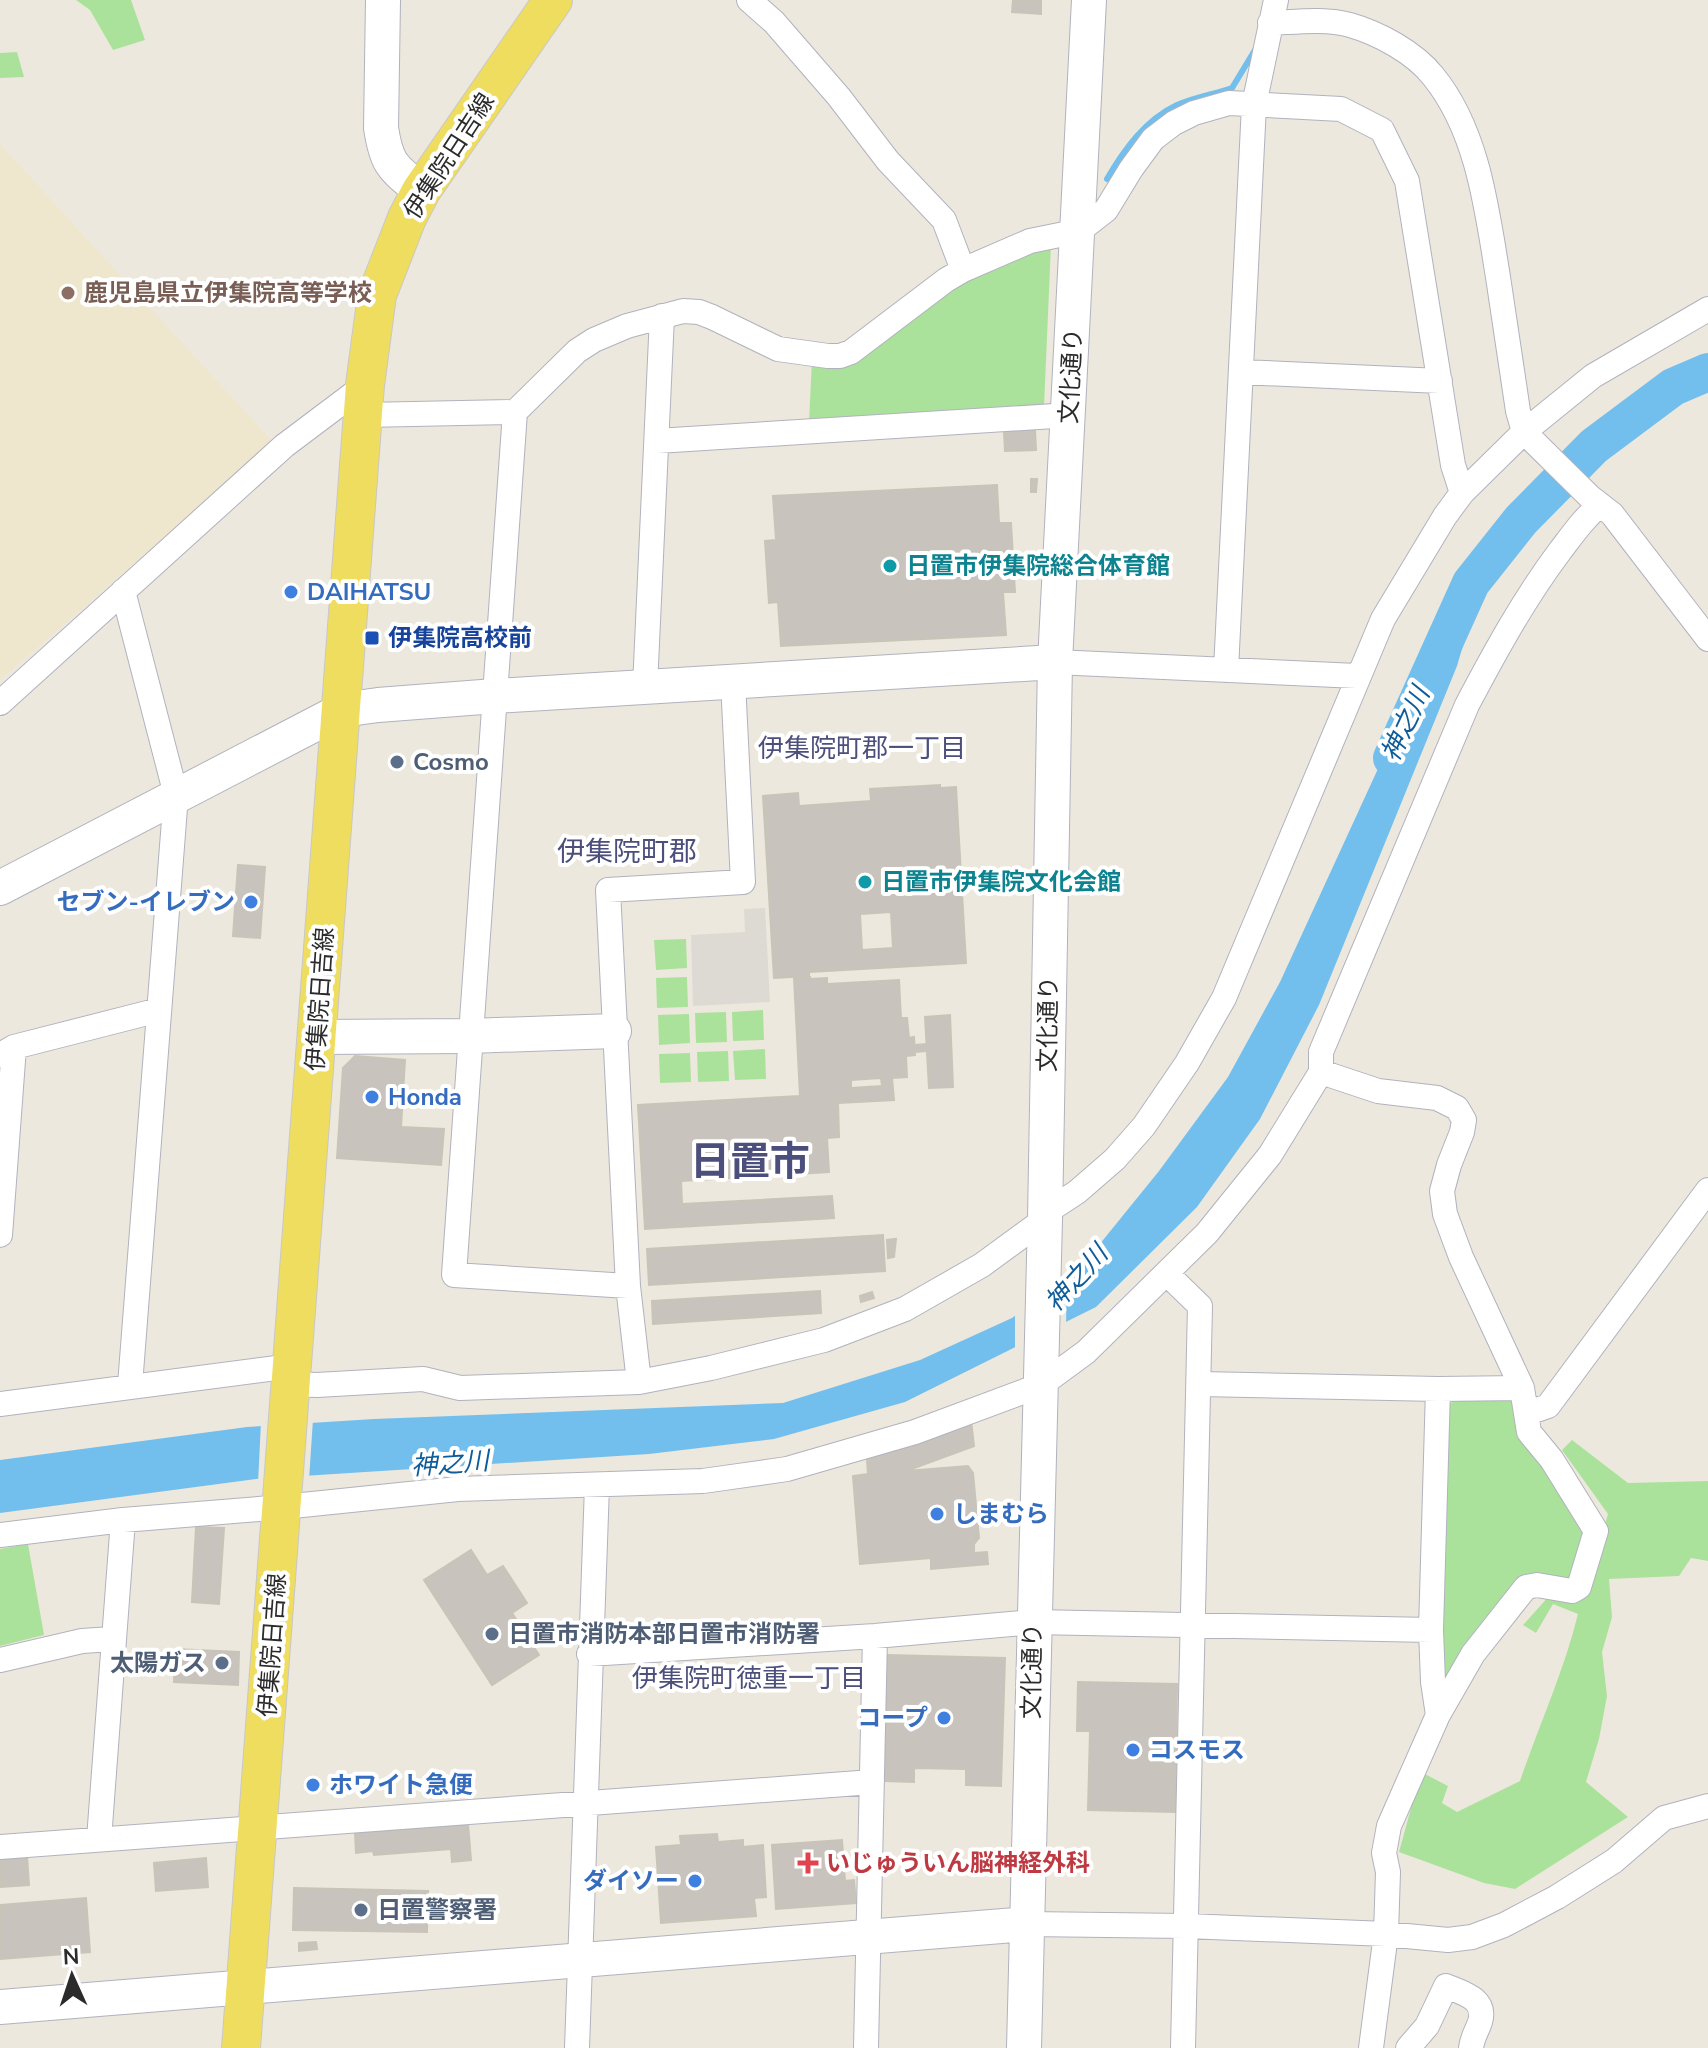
<svg xmlns="http://www.w3.org/2000/svg" width="1708" height="2048" viewBox="0 0 1708 2048" font-family="'Nunito Sans','Noto Sans JP',sans-serif">
<style>
.education{fill:#eee7cd}
.green{fill:#abe29b}
.plaza{fill:#dddad4}
.water{fill:#72bfed}
.pier{fill:#ede8dd}
.lines{fill:none;stroke-linecap:round;stroke-linejoin:round}
.stream{stroke:#72bfed;stroke-width:6}
.river{stroke:#72bfed;stroke-width:38}
.building{fill:#c8c4bd;stroke:#c8c4b7;stroke-width:2;fill-rule:evenodd}
.street-casing{stroke:#b1b2be;stroke-width:26}
.secondary-casing{stroke:#b1b2be;stroke-width:36}
.primary-casing{stroke:#c8c8c8;stroke-width:40}
.street{stroke:#fff;stroke-width:24}
.secondary{stroke:#fff;stroke-width:34}
.primary{stroke:#efdd60;stroke-width:38}
.education-dot{fill:#8d6e63;stroke:#fff;stroke-width:3}
.culture-dot{fill:#0f9aa8;stroke:#fff;stroke-width:3}
.shop-dot{fill:#3f7fe0;stroke:#fff;stroke-width:3}
.transit-dot{fill:#1a4fb4;stroke:#fff;stroke-width:3}
.service-dot{fill:#5c6f8a;stroke:#fff;stroke-width:3}
.health-dot{fill:#e0444e;stroke:#fff;stroke-width:3}
.labels{text-anchor:middle;stroke-width:8;stroke-linejoin:round;paint-order:stroke}
.street-label{font-size:24px;fill:#2b2b2b;stroke:#fff}
.education-label{font-size:24px;font-weight:bold;fill:#785e54;stroke:#fff;text-anchor:start}
.culture-label{font-size:24px;font-weight:bold;fill:#0d838f;stroke:#fff;text-anchor:start}
.shop-label{font-size:24px;font-weight:bold;fill:#366cbe;stroke:#fff;text-anchor:start}
.transit-label{font-size:24px;font-weight:bold;fill:#164399;stroke:#fff;text-anchor:start}
.service-label{font-size:24px;font-weight:bold;fill:#4e5e75;stroke:#fff;text-anchor:start}
.health-label{font-size:24px;font-weight:bold;fill:#be3a42;stroke:#fff;text-anchor:start}
.water-label{font-size:26px;font-style:italic;fill:#0f5c9b;stroke:#fff}
.neighbourhood-label{font-size:26px;fill:#4c4f7b;stroke:#fff}
.quarter-label{font-size:28px;fill:#4c4f7b;stroke:#fff}
.town-label{font-size:40px;font-weight:bold;fill:#4c4f7b;stroke:#fff}
</style>
<rect width="100%" height="100%" fill="#ede8dd"/>
<path class="education" d="M0,144l273,298 -273,238z"/>
<path class="green" d="M76,0h55l14,40 -32,10 -23,-40z
M17,52l7,25 -24,1v-25z
M1051,245l-7,162 -235,15 3,-63 26,4 126,-86z
M686,939l1,29 -31,2 -2,-30z
M687,977l1,30 -31,1 -1,-30z
M763,1010l1,30 -31,1 -1,-29z
M726,1012l1,30 -31,1 -1,-30z
M689,1014l1,29 -31,2 -1,-30z
M765,1049l1,30 -31,1 -2,-29z
M728,1051l1,30 -31,1 -1,-30z
M690,1053l1,29 -31,1 -1,-29z
M1455,1399l55,1 9,7 26,57 44,73 -14,43 -40,-4 -83,100 -12,-2 6,-266z
M1572,1440l56,43 80,-2v80l-17,-3 -12,18 -70,3 3,38 -10,35 5,44 -8,43 -13,43 42,35 -113,72 -31,-6 -85,-31 22,-80 27,14 -6,17 15,9 63,-31c19,-56 44,-110 58,-167l-25,-10 -17,29 -13,-8 27,-30 36,-6 22,-75 -46,-64z
M28,1544l16,91 -44,11v-97z"/>
<path class="plaza" d="M765,908l5,94 -77,4 -2,-71 54,-3 -1,-23z"/>
<path class="water" d="M1471,618l-14,48 -138,339 -59,114 -63,88 -101,100 -191,95 -131,37 -125,15 -393,25 -256,34v-53l247,-33 127,-8 409,-16 137,-43 92,-42 70,-52 77,-95 69,-94 52,-95 102,-222z"/>
<path class="pier" d="M1067,1272l-1,55 -51,27v-43z
M313,1419l-4,61 -51,3 3,-61z"/>
<g class="lines">
<path class="stream" d="M1107,179c17,-29 38,-59 70,-74 17,-8 38,-11 55,-17l23,-38"/>
<path class="river" d="M1392,758l79,-175 50,-63 73,-74 79,-59 35,-15"/>
</g>
<path class="building" d="M1013,0h28v14l-29,-2z
M1035,430l1,20 -31,1 -1,-19z
M1031,479h6l-1,13h-5z
M997,485l2,38h12l4,69h-12l3,43 -225,11 -3,-44 -9,1 -4,-62 11,-1 -3,-44z
M940,785v3l16,-1 10,176 -157,9v4l-35,2 -11,-182 35,-3 1,13 72,-5 -1,-12zM891,912l2,36 -31,2 -2,-36z
M238,865l27,2 -5,71 -27,-2z
M810,977v2l17,-1v6l72,-4 2,38h6l2,20 5,-1 1,18 -9,1 1,21 -15,1 2,22 -56,3 1,34 -12,1 2,34 -148,9 1,23 150,-8 2,22 -189,11 -7,-124 162,-9 -6,-118zM881,1078l1,8 -31,2v-8z
M950,1015l3,72 -24,1 -4,-71z
M926,1044v7l-11,1v-7z
M355,1056l50,4 -4,67 43,2 -3,36 -104,-7 6,-90z
M883,1235l2,36 -236,14 -2,-36z
M896,1239l-2,18 -6,1 -1,-18z
M820,1291l1,22 -168,11 -1,-23z
M872,1292l2,6 -13,4 -1,-6z
M971,1420l3,26 -68,25 62,-5 5,7 6,65 -5,6v9l13,-1 1,12 -57,5v-11l-71,6 -7,-88 15,-2 -1,-15z
M196,1527l28,1 -5,76 -27,-2z
M471,1550l16,25 16,-9 24,37 -15,10 27,42 -47,30 -68,-105z
M175,1649l64,3 -1,33 -64,-3z
M888,1655l117,3 -4,128 -35,-1v-16l-52,-1v14l-29,-1z
M1078,1682l99,2 -2,128 -87,-2 2,-79h-13z
M468,1824l3,36 -19,2 -1,-13 -77,6 -1,-4 -17,2 -1,-20z
M717,1834l1,8 25,-2v7l20,-2 3,52 -12,1 2,18 -95,7 -5,-76 25,-2 -1,-9z
M842,1840l3,41 9,-1 2,23 -80,6 -4,-64z
M27,1856l2,29 -29,2v-29z
M206,1858l2,29 -52,4 -2,-28z
M294,1888l134,3 -1,41 -134,-2z
M86,1898l4,54 -90,7v-54z
M316,1942l1,7 -18,2v-8z"/>
<g class="lines">
<g class="street-casing">
<path id="street" d="M749,0l25,22 65,75 49,64 56,59 19,50
M1270,23c26,-1 55,-5 80,2 28,8 64,27 83,51 45,55 54,134 65,201 7,45 13,89 20,134l6,21 66,65 22,17 96,125
M1242,372l198,9
M515,412l-61,863 174,11
M364,415l151,-3 62,-61 17,-11 33,-14 56,-15 16,1 13,5 66,32 50,7h12l11,-4 95,-72 17,-10 67,-29 49,-10 27,-21 25,-41 22,-30 21,-16 20,-10 35,-10 112,6 41,21 25,51 46,284 9,28
M657,441l413,-26
M123,591l53,204 -46,590
M1055,662l302,14
M1226,670l28,-565 22,-105
M645,687l17,-371
M0,703l284,-257 81,-61
M0,1055l14,-8 145,-37
M1321,1072l57,19 59,7 20,10 7,12 -2,12 -13,33 -7,26 3,23 16,43 61,131 7,44 23,28 44,71 -17,56 -7,4 -35,-6 -11,2 -53,67 -35,61
M1045,1213l32,-21 38,-33 29,-33 43,-63 37,-65 159,-379 62,-103 17,-23 62,-61 69,-56 115,-67
M0,1235l14,-188
M1167,1274l33,32 -17,742
M639,1382l-11,-96 -20,-396 135,-8 -10,-200
M291,1384l26,1 106,-6 37,9 179,-6 72,-14 113,-28 81,-31 77,-44 63,-46
M1200,1384l238,5 84,-1
M0,1404l292,-38
M1528,1413l20,-7 160,-216
M0,1535l123,-15 160,-13 175,-18 245,-8 84,-12 128,-37 126,-47 45,-33 121,-119 63,-78 51,-83v-20l146,-347c28,-53 57,-106 93,-154 13,-17 24,-33 40,-46
M589,1654l286,-18 159,-14 397,8 7,-241
M0,1660l82,-19 30,-2
M99,1839l24,-319
M0,1847l872,-65
M1027,1924l159,2 200,8 62,6 24,-3 32,-12 53,-28 57,-36 50,-43 44,-12
M577,2048l20,-562
M866,2048l9,-412
M1371,2048l15,-114 2,-62 -4,-19 5,-27 49,-111 -5,-33 -2,-52
M1408,2048l19,-22 19,-40c17,7 41,13 34,36 -3,9 -8,16 -9,26"/>
</g>
<g class="secondary-casing">
<path id="secondary" d="M383,0l-2,128c6,38 12,39 40,63
M0,888l342,-178 36,-5 117,-9 560,-34
M317,1037l152,-1 145,-5
M0,2007l1027,-83
M1024,2048l21,-829 10,-557 34,-662"/>
</g>
<g class="primary-casing">
<path id="primary" d="M241,2048l124,-1663 12,-90 30,-77 14,-27 132,-191"/>
</g>
<use href="#street" class="street"/>
<use href="#secondary" class="secondary"/>
<use href="#primary" class="primary"/>
</g>
<circle class="education-dot" cx="68" cy="293" r="8"/>
<g class="culture-dot">
<circle cx="890" cy="566" r="8"/>
<circle cx="865" cy="882" r="8"/>
</g>
<g class="shop-dot">
<circle cx="291" cy="592" r="8"/>
<circle cx="251" cy="902" r="8"/>
<circle cx="372" cy="1097" r="8"/>
<circle cx="937" cy="1514" r="8"/>
<circle cx="944" cy="1718" r="8"/>
<circle cx="1133" cy="1750" r="8"/>
<circle cx="313" cy="1785" r="8"/>
<circle cx="695" cy="1881" r="8"/>
</g>
<rect class="transit-dot" x="364" y="630" width="16" height="16" rx="4"/>
<g class="service-dot">
<circle cx="397" cy="762" r="8"/>
<circle cx="492" cy="1634" r="8"/>
<circle cx="222" cy="1663" r="8"/>
<circle cx="361" cy="1910" r="8"/>
</g>
<path class="health-dot" d="M804 1851h8v8h8v8h-8v8h-8v-8h-8v-8h8z"/>
<g class="labels">
<g class="street-label">
<text transform="translate(449 156) rotate(-57)" y="8">伊集院日吉線</text>
<text transform="translate(1071 376) rotate(-87)" y="8">文化通り</text>
<text transform="translate(320 999) rotate(-86)" y="8">伊集院日吉線</text>
<text transform="translate(1048 1024) rotate(-89)" y="8">文化通り</text>
<text transform="translate(272 1645) rotate(-86)" y="8">伊集院日吉線</text>
<text transform="translate(1032 1671) rotate(-89)" y="8">文化通り</text>
</g>
<g class="education-label">
<text x="84" y="301">鹿児島県立伊集院高等学校</text>
</g>
<g class="culture-label">
<text x="906" y="574">日置市伊集院総合体育館</text>
<text x="881" y="890">日置市伊集院文化会館</text>
</g>
<g class="shop-label">
<text x="307" y="600">DAIHATSU</text>
<text x="235" y="910" text-anchor="end">セブン-イレブン</text>
<text x="388" y="1105">Honda</text>
<text x="953" y="1522">しまむら</text>
<text x="928" y="1726" text-anchor="end">コープ</text>
<text x="1149" y="1758">コスモス</text>
<text x="329" y="1793">ホワイト急便</text>
<text x="679" y="1889" text-anchor="end">ダイソー</text>
</g>
<g class="transit-label">
<text x="388" y="646">伊集院高校前</text>
</g>
<g class="service-label">
<text x="413" y="770">Cosmo</text>
<text x="508" y="1642">日置市消防本部日置市消防署</text>
<text x="206" y="1671" text-anchor="end">太陽ガス</text>
<text x="377" y="1918">日置警察署</text>
</g>
<g class="health-label">
<text x="826" y="1871">いじゅういん脳神経外科</text>
</g>
<g class="water-label">
<text transform="translate(1405 724) rotate(-65)" y="9">神之川</text>
<text transform="translate(1076 1278) rotate(-48)" y="9">神之川</text>
<text transform="translate(450 1463) rotate(-4)" y="9">神之川</text>
</g>
<g class="neighbourhood-label">
<text x="862" y="757">伊集院町郡一丁目</text>
<text x="749" y="1687">伊集院町徳重一丁目</text>
</g>
<g class="quarter-label">
<text x="627" y="861">伊集院町郡</text>
</g>
<g class="town-label">
<text x="750" y="1175">日置市</text>
</g>
</g>
<g transform="translate(72 1976) rotate(357)" stroke="#ffffff" stroke-width="6" paint-order="stroke">
<path d="M0-6L14 30L0 20L-14 30Z" fill="#2b2b2b"/>
<text y="-12" font-size="22" font-weight="bold" text-anchor="middle" fill="#2b2b2b">N</text>
</g>
</svg>
